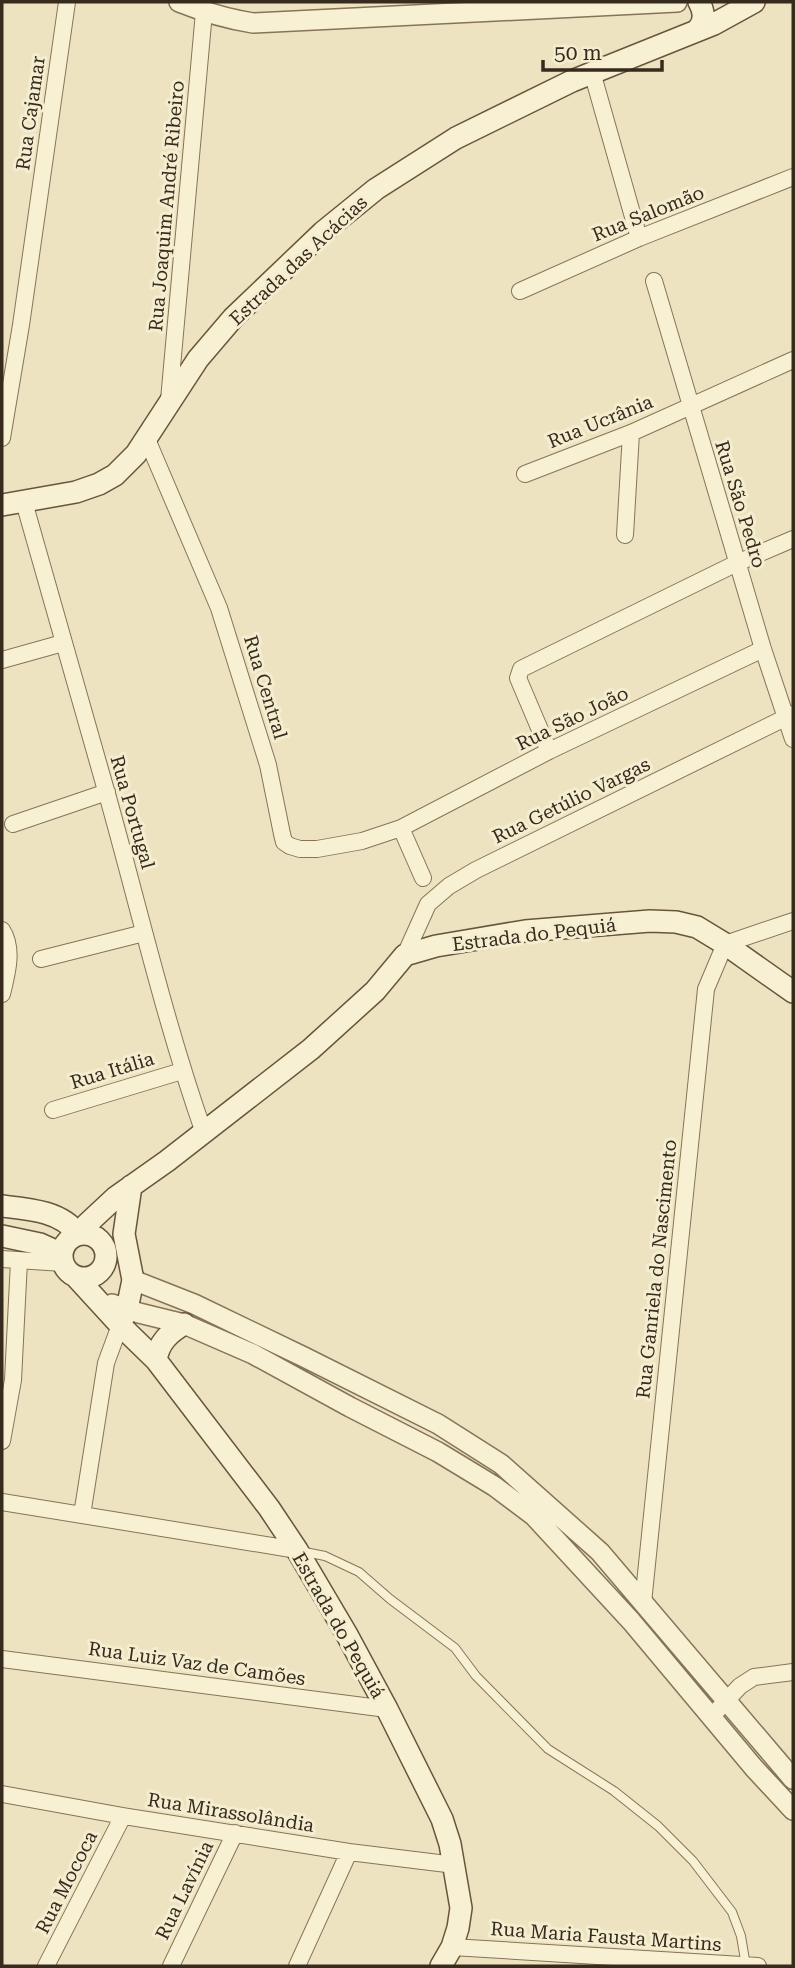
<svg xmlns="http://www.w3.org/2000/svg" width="795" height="1968" viewBox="0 0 795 1968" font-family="'Roboto Serif',serif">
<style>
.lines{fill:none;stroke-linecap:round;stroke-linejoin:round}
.service-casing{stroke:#867458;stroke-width:10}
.minor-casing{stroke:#867458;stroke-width:18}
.tertiary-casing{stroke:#867458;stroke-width:22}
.secondary-casing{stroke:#68553c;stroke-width:24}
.service{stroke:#f8f0d3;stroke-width:8}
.minor{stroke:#f8f0d3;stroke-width:16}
.tertiary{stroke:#f8f0d3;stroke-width:19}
.secondary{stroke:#f8f0d3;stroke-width:21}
.labels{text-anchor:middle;stroke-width:6;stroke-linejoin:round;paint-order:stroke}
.street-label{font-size:19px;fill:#362b1d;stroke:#f5edd0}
</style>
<rect width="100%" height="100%" fill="#ede3c0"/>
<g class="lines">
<g class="service-casing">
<path id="service" d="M300,1551l25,5 34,16 31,27 65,49 21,28 72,73 66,42 44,35 35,35 39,51 9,24 5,30"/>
</g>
<g class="minor-casing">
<path id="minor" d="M592,72l47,166
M654,281l109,368 30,90
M520,291l119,-53 154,-61
M169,400l35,-388
M146,437l73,171 49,157 14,69 2,8 6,4 10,3h17l45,-8 39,-13 148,-77 214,-102
M2,438l19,-113 46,-323
M525,474l106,-41 162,-73
M24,502c27,98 56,195 83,292 32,114 58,228 97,339
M625,535l6,-102
M2,660l61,-17
M549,751l-31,-73 3,-9 216,-106 56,-24
M13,824l94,-32
M401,828l22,50
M2,930c12,19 5,43 0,64
M405,955l23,-51 21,-18 27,-16 317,-156
M41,959l103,-26
M53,1110l129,-39
M2,1259l61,4
M2,1441l11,-61 6,-119
M2,1502l295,48
M82,1515l24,-152 14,-38
M643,1603l63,-614 19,-45 68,-23
M2,1659l385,50
M712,1716l28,-30 14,-9 39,-5
M2,1794l121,22 226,36 106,13
M452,1947l306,19
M46,1966l77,-150
M171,1966l64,-133
M297,1966l52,-114"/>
</g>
<g class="tertiary-casing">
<path id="tertiary" d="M179,2c25,10 48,17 74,21l424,-21
M133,1280l61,24 110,53 134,67 63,40 99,88 193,227
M112,1304l27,9 45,11 69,30 97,53 88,45 56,34 40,30 97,105 123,147 39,42"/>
</g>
<g class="secondary-casing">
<path id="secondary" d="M697,30c9,-8 7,-19 2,-28
M2,505l74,-13 23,-8 16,-9 21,-21 62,-95 35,-41 90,-86 53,-43 80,-51 116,-57 142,-57 40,-22
M2,1206c27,3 59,5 76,28
M83,1233l4,-9 29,-27 51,-36 144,-112 64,-58 30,-36 31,-9 89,-15 125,-10 26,1 21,5 28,17 68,48
M62 1256a22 22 0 1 1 44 0a22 22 0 1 1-44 0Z
M2,1236l38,8 22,10
M76,1277l44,48 36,35 113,148 28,42 49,83 41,76 55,110 8,25 11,64 -3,20 -6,19 -11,19
M120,1325l7,-16 6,-29 -9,-46 7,-48
M156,1360c3,-18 13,-27 28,-36"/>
</g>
<use href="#service" class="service"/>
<use href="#minor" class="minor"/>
<use href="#tertiary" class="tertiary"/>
<use href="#secondary" class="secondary"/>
</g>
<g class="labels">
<g class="street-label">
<text transform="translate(30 113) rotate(-82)" y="7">Rua Cajamar</text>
<text transform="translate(166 206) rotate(-85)" y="7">Rua Joaquim André Ribeiro</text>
<text transform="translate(648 213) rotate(-22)" y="7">Rua Salomão</text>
<text transform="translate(298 260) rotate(-43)" y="7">Estrada das Acácias</text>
<text transform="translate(600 421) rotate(-22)" y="7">Rua Ucrânia</text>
<text transform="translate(741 504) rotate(73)" y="7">Rua São Pedro</text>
<text transform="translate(266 687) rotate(73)" y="7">Rua Central</text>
<text transform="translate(572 718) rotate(-26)" y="7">Rua São João</text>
<text transform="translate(571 800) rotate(-26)" y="7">Rua Getúlio Vargas</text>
<text transform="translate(133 812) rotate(74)" y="7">Rua Portugal</text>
<text transform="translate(534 934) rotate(-7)" y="7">Estrada do Pequiá</text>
<text transform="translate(112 1070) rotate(-17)" y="7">Rua Itália</text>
<text transform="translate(656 1269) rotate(-84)" y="7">Rua Ganriela do Nascimento</text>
<text transform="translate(339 1625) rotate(60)" y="7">Estrada do Pequiá</text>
<text transform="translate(197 1663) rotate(8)" y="7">Rua Luiz Vaz de Camões</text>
<text transform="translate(231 1812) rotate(9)" y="7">Rua Mirassolândia</text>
<text transform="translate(66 1882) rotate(-63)" y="7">Rua Mococa</text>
<text transform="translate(184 1890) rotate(-64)" y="7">Rua Lavínia</text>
<text transform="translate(606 1936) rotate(4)" y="7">Rua Maria Fausta Martins</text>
</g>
</g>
<rect width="795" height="1968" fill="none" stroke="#362b1d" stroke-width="7"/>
<path d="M543 60v10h119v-10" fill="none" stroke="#362b1d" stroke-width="3.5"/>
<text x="554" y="60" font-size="21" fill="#362b1d" stroke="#f5edd0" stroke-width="5" paint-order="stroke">50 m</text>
</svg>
